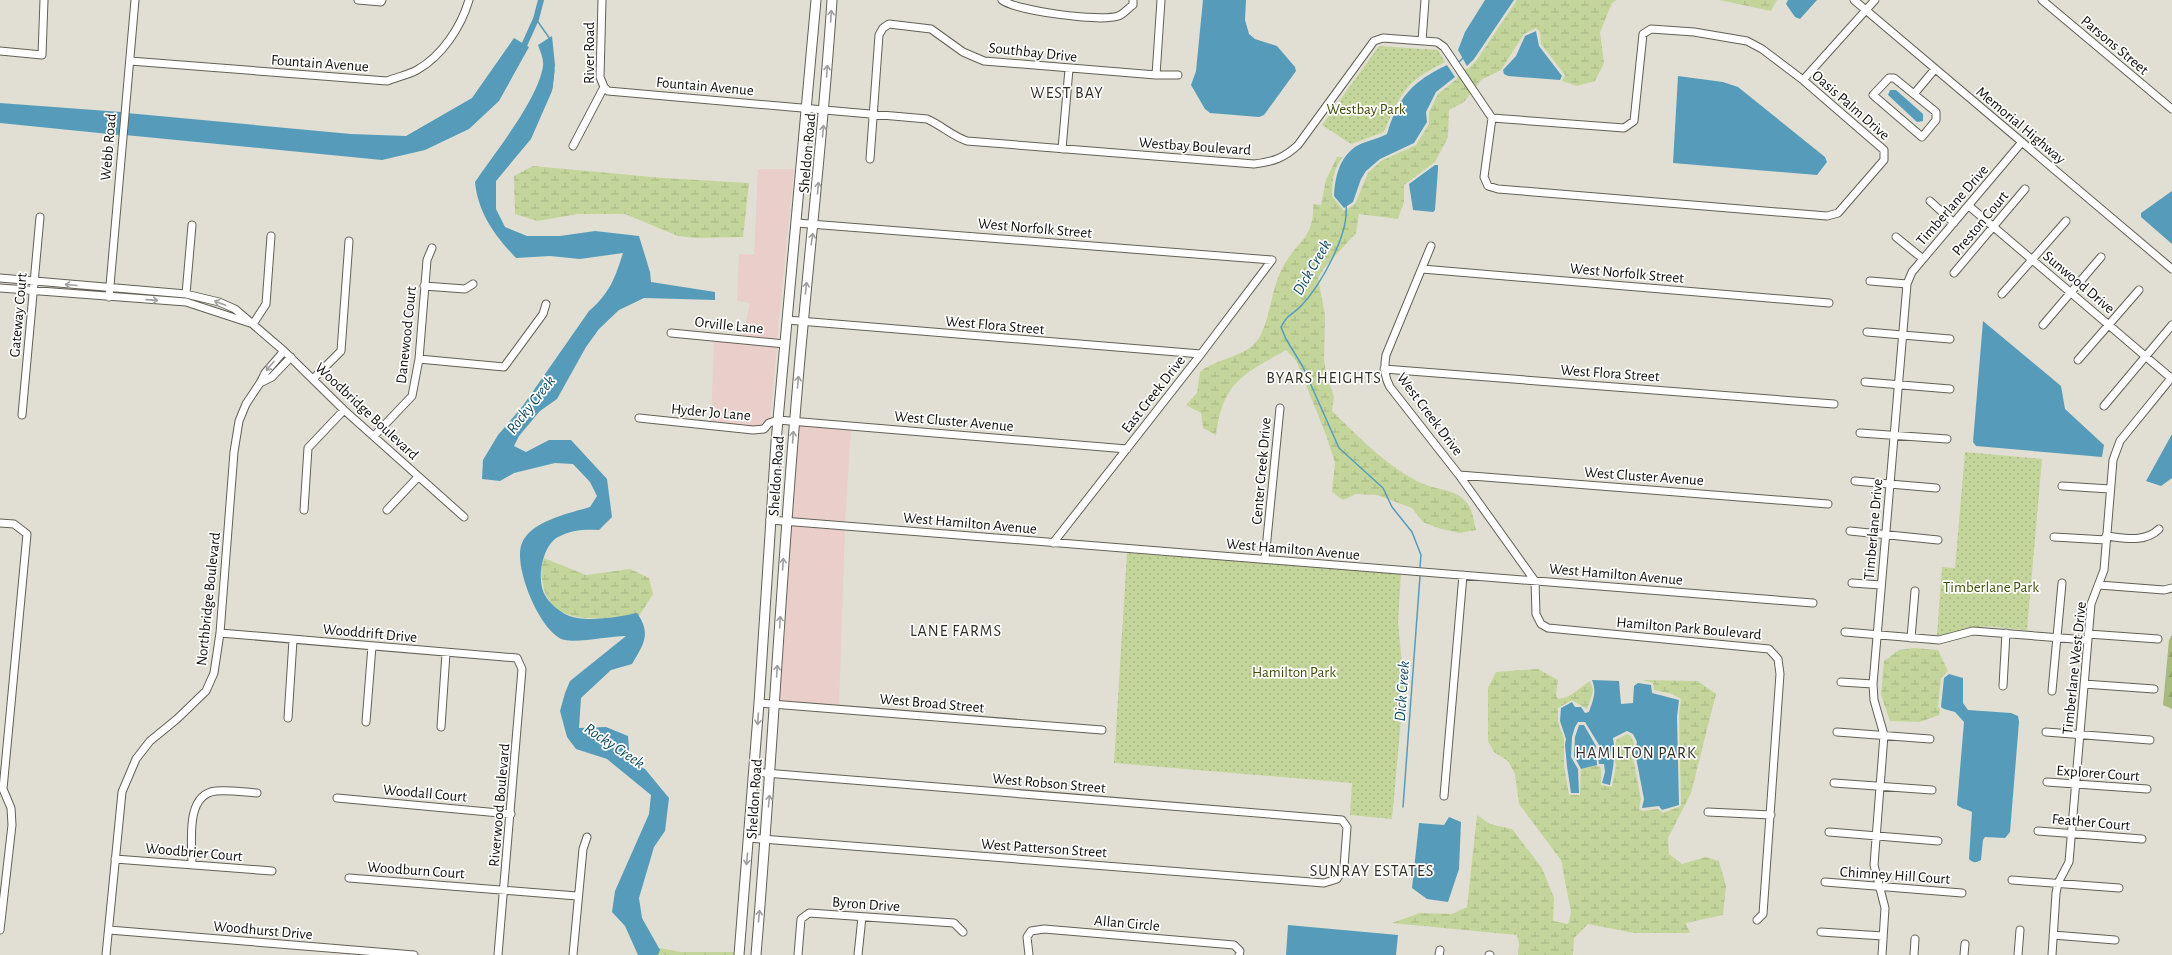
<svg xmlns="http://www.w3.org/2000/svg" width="2172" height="955" viewBox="0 0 2172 955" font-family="'Alegreya Sans',sans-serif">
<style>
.commercial{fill:#e9ceca}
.forest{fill:url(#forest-firs)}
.wetland{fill:url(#wetland-marsh)}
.park{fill:url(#park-dots)}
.water{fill:#569cba}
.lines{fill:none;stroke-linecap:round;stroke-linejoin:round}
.stream{stroke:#569cba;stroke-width:1.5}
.canal{stroke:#569cba;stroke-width:6}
.minor-casing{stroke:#626056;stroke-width:9}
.major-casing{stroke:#626056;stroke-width:11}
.minor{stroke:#fff;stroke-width:7}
.major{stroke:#fff;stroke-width:9}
.oneway{stroke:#9e9e9c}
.labels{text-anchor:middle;stroke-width:3.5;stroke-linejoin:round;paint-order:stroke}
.street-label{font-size:15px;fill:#0c0c08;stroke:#fff}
.park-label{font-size:15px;fill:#3e4c04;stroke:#fff}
.neighbourhood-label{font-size:16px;letter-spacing:1px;fill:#2f2d24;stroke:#fff}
.water-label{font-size:16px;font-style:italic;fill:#0c485e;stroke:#fff}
</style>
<defs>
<pattern id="forest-firs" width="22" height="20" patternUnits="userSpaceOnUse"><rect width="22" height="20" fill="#a7b97c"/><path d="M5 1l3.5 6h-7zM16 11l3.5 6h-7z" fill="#8f9e6a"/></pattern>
<pattern id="wetland-marsh" width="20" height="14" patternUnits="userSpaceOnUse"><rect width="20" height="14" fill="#c4d59b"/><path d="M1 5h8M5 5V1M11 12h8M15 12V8" fill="none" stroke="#a7b684"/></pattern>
<pattern id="park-dots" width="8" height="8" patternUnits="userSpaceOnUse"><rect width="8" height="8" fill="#c4d59b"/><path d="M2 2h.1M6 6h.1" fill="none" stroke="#a7b684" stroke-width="1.8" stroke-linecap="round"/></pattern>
</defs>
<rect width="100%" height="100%" fill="#e1dfd3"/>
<path class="commercial" d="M758,169h36l-17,171 -34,-4 7,-33 -13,-2 2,-47 15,1z
M714,340l63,7 -7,72 -8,6 -9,2 -42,-5z
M797,425l54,4 -6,94 -55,-4z
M789,525l56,5 -6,176 -60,-6 7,-84v-35z"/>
<path class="forest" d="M2172,635v74l-9,-4 6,-65z"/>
<path class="wetland" d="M1517,0h100l-5,3 -12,29 4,31 -9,18 -18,5 -15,-5 3,-6 -24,-31 -1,-12 -4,-4 -12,6 -23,36 -20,10 -6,8 -12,-19h5l8,-8z
M1719,0h58l-6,11z
M1459,74l12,19 -7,9 -15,8 -1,27 -13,25 -31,23v17l-6,17 -39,-5 -3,19 -32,35 -6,10 7,37 -1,44 2,16 8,21 -2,15c25,24 63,64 97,75 15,5 30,4 40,20 4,6 5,17 7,24l-16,3 -19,-4 -18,-7 -11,-14 -35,-13 -21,-1 -13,6 -11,-8 3,-29 -9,-28 -30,-75 -10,-10c-43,25 -63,31 -70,85l-13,-7 -2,-15 -15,-8 11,-12 3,-21c18,-15 46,-14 59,-34 11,-18 12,-47 22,-67 12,-28 34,-30 32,-67l8,1 5,-25 11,-23h6c-10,11 -11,25 -11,39l12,15 11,-7 13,-31 13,-12 35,-16 13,-21v-12l9,-18 19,-15z
M533,166l130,12 86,5 -6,54 -47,1 -18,-2 -53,-22h-47l-41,7 -22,-7 -1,-38z
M544,558l42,17 44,-6 19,9 4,16 -14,22 -2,-2c-32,5 -86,14 -94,-29 -2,-9 -3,-18 1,-27z
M1914,648l24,2 10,21 -7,7 -3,28 2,4 -1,5 -19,7 -30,-1 -9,-26 3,-34 15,-11z
M1538,669l20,11 -2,14 2,5c15,-2 19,-10 32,-18l3,8 -1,6 -5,14 -15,-9 -14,8v14l6,17v27l5,29h11l1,-26 16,-4 4,3v17l11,2 4,-22 -2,-7 2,-18 11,-6 4,2 3,7 -2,10 9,46 -2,10 3,2 16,-2 5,4 18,-7 -2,-91 2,-16 -8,-5 -19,-4 -1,-7 -11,-3 56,1 18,13 -25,99 -23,45 1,16 13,10 24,-7 13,4 7,25 -3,29 -37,8 4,10h-56l-46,-9 -14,14 -1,17h-55l1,-11 -2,-9 -125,-12 28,-10 32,1 15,-7 10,-92 13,9 22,5 30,39 12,30 -1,23 15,3 3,-12 -10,-52 -42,-56 -4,-30 -7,-13 -14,-9 -6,-11v-53l8,-16z
M659,948l22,4h55v3h-78z"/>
<path class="park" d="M1379,46l59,4 7,12c-40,20 -44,30 -61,70l-33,12 -29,-19z
M1965,452l77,7 -15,171c-16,-1 -34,-5 -50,-3 -14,2 -26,9 -40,8l5,-68 13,1z
M1127,553l274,21 -3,48 6,64 -12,133 -42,-4 2,-32 -238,-20z"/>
<path class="water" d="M1203,0h43l-1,20 4,14 6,5 22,7 18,21 1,4 -32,44 -5,2 -49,-4 -5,-4 -14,-24 5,-14z
M1485,0h29l-40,59 -7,7 -9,-16 7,-18z
M1788,0h29l-17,19 -5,-2 -9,-13z
M1536,31l3,15 23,30 -2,4 -52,-4 -4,-2 -1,-4 13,-14 9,-20z
M552,36l3,29 -3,26 -21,48 -35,42v28l9,18 22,9h33l35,-5 44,5 11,36 1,10 64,10v8l-71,-2 -25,12 -20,19 -13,18 -29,52 -17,12 -21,25 -5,10 12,6 23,-12h22l36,39 5,38 -13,13c-14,-1 -28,0 -41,7 -16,9 -22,43 -13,58 3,7 15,17 22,20 17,8 52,2 70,-2 15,21 6,32 -5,51l-21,6 -30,28 -2,30 27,-1 22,9 2,26 15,7 24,29 -4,33 -11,16 -15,51 3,20 18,32 -2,5h-20l-13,-29 -13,-14 3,-21 34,-77 2,-19 -44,-36 -31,-10 -9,-12 -7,-26 5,-18 5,-12 56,-45c-16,0 -47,7 -61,4 -24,-5 -53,-75 -43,-97 9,-22 48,-30 68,-36l7,-11 -7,-14 -17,-18 -18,-1 -41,10 -14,8 -18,-2 1,-19 15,-25 24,-28 67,-96c21,-18 26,-33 34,-58l-43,6 -30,-3 -34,2c-21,-22 -38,-45 -41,-76 20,-30 63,-82 68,-116 1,-7 -3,-15 -5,-21z
M514,38l15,9 -30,54 -30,28 -44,21 -43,10 -257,-25 2,-22 224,21 55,2 66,-38z
M1447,65l8,12 -19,15 -10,20 1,10 -13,21 -34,16 -14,12 -5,8 -8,23 -9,6 -10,-12c1,-19 5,-37 21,-49 7,-5 23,-8 32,-13 11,-37 26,-53 60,-69z
M1678,76l45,6 15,5 87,70 2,5 -10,13 -144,-12z
M1890,90h6l27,24v7l-6,1 -29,-27z
M0,103l121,9 -2,23 -119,-12z
M1435,165h3v4l-3,41 -2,2 -20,-2 -4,-26z
M2172,191v53l-31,-27v-4z
M1983,321l78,65 4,23 39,36 -2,12 -126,-11 -3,-4z
M2172,434v44l-11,8 -15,-5z
M1949,674l14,4v25l5,7 43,3 7,3 1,6 -9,110 -5,6 -20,-1 -2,3 -2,20c-5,3 -8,3 -12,-1l3,-47c-5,-3 -11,-3 -15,-7l7,-83 -9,-10 -11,-3 -3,-2 3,-29z
M1592,680l27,1 2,23 12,-1 1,-17 4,-3 13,2 1,8 27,7 -2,17 2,88 -17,5 -3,-4 -17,2 2,-9 -9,-47 2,-10 -4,-8 -6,-3 -14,7c3,15 0,31 -3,47l-8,-2 3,-11 -1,-8h-5l-2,-14 2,-5 -14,-23h-7l-3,5 -3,10 -1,20 7,12 1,24h-8l-4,-27 -2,-21 1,-6 -6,-18 1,-13 11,-6 3,5h6l4,6 4,-1c4,-12 8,-20 3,-32z
M1579,725h5l12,21c-2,6 1,12 1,19l-16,4 -7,-13 1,-19z
M1449,817l12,5 -2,47 -11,33 -21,-3 -15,-11 7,-65 25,2z
M1288,925l110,10 -2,20h-110z"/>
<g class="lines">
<path class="stream" d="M536,19l14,20
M1459,62l5,-5
M552,88l2,-18
M1346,206c3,29 -25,78 -44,99 -9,10 -13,7 -21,22l5,12 17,28 36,81 44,40 9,19 20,25 9,23 -1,12
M1403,807l17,-231"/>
<path class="canal" d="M522,50l14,-31 5,-19"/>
<g class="minor-casing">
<path id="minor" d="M358,0l23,2 1,-2
M1002,0c15,11 98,22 116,16 5,-1 10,-8 15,-11v-5
M1854,0l318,269
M2042,0l130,109
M1651,29l43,3 53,9 15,8 41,31 81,70v10l-46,53 -11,3 -329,-27 -10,-3 -4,-9 8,-59 132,10 10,-7 9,-87z
M1422,41l3,-41
M0,51l42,4 2,-55
M130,61l257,20c10,-4 21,-6 30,-11 25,-14 44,-43 52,-70
M1156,75l5,-75
M1889,78h5l42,34v8l-14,17 -49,-42z
M1803,80l72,-80
M604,87l4,4 319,28c14,6 25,17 40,22l287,23c19,-2 30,-6 44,-19l76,-104 9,-3 54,4 7,5 48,71
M1914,94l21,-25
M573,146l31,-59 -4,-10 2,-77
M1062,149l7,-80
M870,159l9,-124 4,-7 6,-4 42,5 32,23 21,9 172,14h22
M1930,201l24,22
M1969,206l202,172
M797,223l475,37
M1896,237l27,22
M1431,246l-45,109c-2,13 -2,21 4,32l69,88 76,106 1,33 5,10 7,4 221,21 9,10 2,15 -17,240 -6,6
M1422,269l407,34
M1954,273l71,-84
M0,278l186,16 33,8 16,7 49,42 60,59 120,107
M1870,281l37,3
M424,286l41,3 8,-5
M0,288l186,14 67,22
M186,294l6,-69
M2002,294l64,-73
M109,297l26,-297
M787,320l414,34
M253,324l13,-20 5,-68
M2043,325l58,-68
M1867,332l83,7
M671,333l114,11
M419,359l85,8 39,-53 3,-10
M2078,360l61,-70
M1384,369l450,35
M313,379l28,-28 8,-110
M1865,382l85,7
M260,383l12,-6 19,-20
M2104,406l68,-81
M22,415l18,-198
M639,418l114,12 11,-1 5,-6 9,-3 349,29
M1860,433l87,6
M374,436l38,-40 7,-37 8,-99 5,-12
M1459,475l369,29
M1855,481l81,7
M2062,486l48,3
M304,510l4,-62 36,-38
M387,510l31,-33
M770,520l1043,83
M0,523l14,1 13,10 -24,255 8,19 1,17 -12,105
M1850,531l88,9
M2106,536c19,2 39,7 53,-7
M2054,537l52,3
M1053,543l148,-189 71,-94
M1265,559l15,-151
M1852,583l29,2
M2099,585l65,5 8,-2
M1845,632l94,8 34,-9 114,9
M220,633l297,25 5,11 -24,286
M2088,634l70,5
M1911,638l4,-47
M1841,682l32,2
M2084,684l70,5
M2003,686l3,-53
M2052,691l10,-108
M759,703l343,27
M288,718l5,-78
M366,722l6,-76
M441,727l5,-74
M1837,732l93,7
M2046,732l104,8
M2047,782l100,7
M1834,783l98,7
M1444,796l19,-221
M337,798l174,16
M1708,812l63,3
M2038,831l104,8
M1829,832l109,9
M749,838l575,45 13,-4 7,-12 3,-40 -5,-7 -588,-48
M115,859l157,12
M192,864c0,-22 -7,-70 24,-73 13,-1 27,1 41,2
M349,878l228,18
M2012,880l107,8
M1825,882l137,11
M109,930l305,25
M1821,932l62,4
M2053,935l62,5
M106,955l16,-163 14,-33 14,-18 27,-22 29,-28 8,-18 6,-40 14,-181 5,-31 7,-17 14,-21 5,-10 19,-22
M573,955l10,-106 4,-12
M798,955l3,-36 8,-6 145,10 9,9
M858,955l4,-38
M1029,955l-2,-18 4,-6 13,-2 190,16 6,6 -1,4
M1439,955l1,-5
M1489,955h1
M1882,955l3,-47 -11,-43 10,-130 -10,-35 -1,-16 34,-400 5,-12 110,-130
M1914,955l1,-16
M1964,955l1,-11
M2018,955l2,-25
M2052,955l4,-62 2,-10 11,-21 22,-258 13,-34 9,-110 7,-19 52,-64"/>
</g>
<g class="major-casing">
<path id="major" d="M739,955l20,-252 17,-261 40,-442
M756,955c15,-179 24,-359 39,-538 11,-139 28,-278 37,-417"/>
</g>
<use href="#minor" class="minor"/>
<use href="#major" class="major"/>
</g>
<defs><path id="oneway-shaft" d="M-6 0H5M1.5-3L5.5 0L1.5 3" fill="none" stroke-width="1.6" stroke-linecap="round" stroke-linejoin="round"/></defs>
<g class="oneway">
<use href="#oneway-shaft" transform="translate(831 16) rotate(-86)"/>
<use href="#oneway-shaft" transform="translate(827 71) rotate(-86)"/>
<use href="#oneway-shaft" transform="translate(823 131) rotate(-85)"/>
<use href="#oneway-shaft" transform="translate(818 188) rotate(-85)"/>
<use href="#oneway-shaft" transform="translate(812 239) rotate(-82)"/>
<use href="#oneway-shaft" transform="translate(71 285) rotate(-175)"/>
<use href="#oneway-shaft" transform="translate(806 288) rotate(-84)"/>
<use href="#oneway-shaft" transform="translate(152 300) rotate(4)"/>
<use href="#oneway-shaft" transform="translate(220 303) rotate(-159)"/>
<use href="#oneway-shaft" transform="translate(270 366) rotate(131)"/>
<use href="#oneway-shaft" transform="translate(798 382) rotate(-85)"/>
<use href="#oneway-shaft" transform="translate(793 437) rotate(-86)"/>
<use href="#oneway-shaft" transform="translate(783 564) rotate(-86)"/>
<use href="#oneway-shaft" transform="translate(780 622) rotate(-87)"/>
<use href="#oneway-shaft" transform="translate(777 671) rotate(-86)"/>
<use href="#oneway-shaft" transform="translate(758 719) rotate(94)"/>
<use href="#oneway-shaft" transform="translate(769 801) rotate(-85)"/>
<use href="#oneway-shaft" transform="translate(747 859) rotate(95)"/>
<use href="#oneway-shaft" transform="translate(759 916) rotate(-85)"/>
</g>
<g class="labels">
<g class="street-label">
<text transform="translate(2115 45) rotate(40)" y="5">Parsons Street</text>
<text transform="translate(1033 52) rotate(6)" y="5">Southbay Drive</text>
<text transform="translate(589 53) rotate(-90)" y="5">River Road</text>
<text transform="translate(320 63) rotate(4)" y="5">Fountain Avenue</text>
<text transform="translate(705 86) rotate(5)" y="5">Fountain Avenue</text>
<text transform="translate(1851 105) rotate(41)" y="5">Oasis Palm Drive</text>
<text transform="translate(2021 125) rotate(40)" y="5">Memorial Highway</text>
<text transform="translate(1195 146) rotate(4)" y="5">Westbay Boulevard</text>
<text transform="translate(108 147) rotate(-85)" y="5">Webb Road</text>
<text transform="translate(807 153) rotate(-85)" y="5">Sheldon Road</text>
<text transform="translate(1952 205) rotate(-49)" y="5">Timberlane Drive</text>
<text transform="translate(1980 223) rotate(-50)" y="5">Preston Court</text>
<text transform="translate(1035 228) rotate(5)" y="5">West Norfolk Street</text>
<text transform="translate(1627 273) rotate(5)" y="5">West Norfolk Street</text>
<text transform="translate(2079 282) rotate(40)" y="5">Sunwood Drive</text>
<text transform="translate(18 315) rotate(-85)" y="5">Gateway Court</text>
<text transform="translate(729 325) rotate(6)" y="5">Orville Lane</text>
<text transform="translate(995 325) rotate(5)" y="5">West Flora Street</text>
<text transform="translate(406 335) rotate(-84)" y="5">Danewood Court</text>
<text transform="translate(1610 373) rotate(4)" y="5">West Flora Street</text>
<text transform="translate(1153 394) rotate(-52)" y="5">East Creek Drive</text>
<text transform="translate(367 411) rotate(43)" y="5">Woodbridge Boulevard</text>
<text transform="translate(711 412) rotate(5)" y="5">Hyder Jo Lane</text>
<text transform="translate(1430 414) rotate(53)" y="5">West Creek Drive</text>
<text transform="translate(954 421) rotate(5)" y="5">West Cluster Avenue</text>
<text transform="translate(1261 471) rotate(-85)" y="5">Center Creek Drive</text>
<text transform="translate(776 476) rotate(-86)" y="5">Sheldon Road</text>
<text transform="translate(1644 476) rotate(4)" y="5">West Cluster Avenue</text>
<text transform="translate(970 523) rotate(5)" y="5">West Hamilton Avenue</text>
<text transform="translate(1873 529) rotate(-85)" y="5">Timberlane Drive</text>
<text transform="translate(1293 549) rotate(5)" y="5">West Hamilton Avenue</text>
<text transform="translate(1616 574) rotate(5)" y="5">West Hamilton Avenue</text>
<text transform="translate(208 599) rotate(-84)" y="5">Northbridge Boulevard</text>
<text transform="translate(1689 628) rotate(5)" y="5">Hamilton Park Boulevard</text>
<text transform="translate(370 633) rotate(5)" y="5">Wooddrift Drive</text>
<text transform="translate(2074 668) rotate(-84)" y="5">Timberlane West Drive</text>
<text transform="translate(932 703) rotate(5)" y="5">West Broad Street</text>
<text transform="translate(2098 773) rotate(4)" y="5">Explorer Court</text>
<text transform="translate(1049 783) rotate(5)" y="5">West Robson Street</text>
<text transform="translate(425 793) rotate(5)" y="5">Woodall Court</text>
<text transform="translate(754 799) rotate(-86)" y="5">Sheldon Road</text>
<text transform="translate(499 805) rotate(-85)" y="5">Riverwood Boulevard</text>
<text transform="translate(2091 822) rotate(5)" y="5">Feather Court</text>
<text transform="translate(1044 848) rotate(4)" y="5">West Patterson Street</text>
<text transform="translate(194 852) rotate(5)" y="5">Woodbrier Court</text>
<text transform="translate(416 870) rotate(4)" y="5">Woodburn Court</text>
<text transform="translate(1895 875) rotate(4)" y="5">Chimney Hill Court</text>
<text transform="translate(866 904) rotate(4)" y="5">Byron Drive</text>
<text transform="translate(1127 923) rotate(5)" y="5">Allan Circle</text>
<text transform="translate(263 930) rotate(5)" y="5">Woodhurst Drive</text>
</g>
<g class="park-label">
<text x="1366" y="114">Westbay Park</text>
<text x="1991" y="592">Timberlane Park</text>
<text x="1294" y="677">Hamilton Park</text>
</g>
<g class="neighbourhood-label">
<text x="1067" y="98">WEST BAY</text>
<text x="1324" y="383">BYARS HEIGHTS</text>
<text x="956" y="636">LANE FARMS</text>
<text x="1636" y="758">HAMILTON PARK</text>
<text x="1372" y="876">SUNRAY ESTATES</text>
</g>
<g class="water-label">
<text transform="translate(1311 267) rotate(-60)" y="6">Dick Creek</text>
<text transform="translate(530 404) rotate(-52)" y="6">Rocky Creek</text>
<text transform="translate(1401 691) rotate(-86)" y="6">Dick Creek</text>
<text transform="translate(615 745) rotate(34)" y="6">Rocky Creek</text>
</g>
</g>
</svg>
